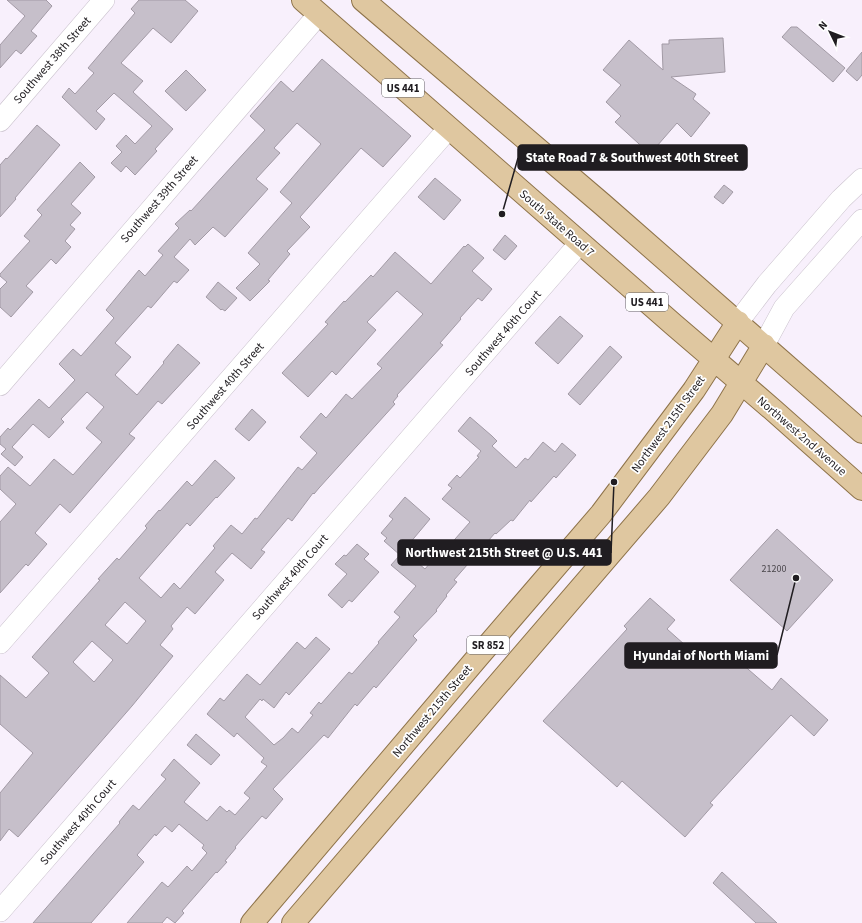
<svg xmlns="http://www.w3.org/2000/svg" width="862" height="923" viewBox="0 0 862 923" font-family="'Source Sans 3',sans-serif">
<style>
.building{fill:#c6bfca;stroke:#a29aa5;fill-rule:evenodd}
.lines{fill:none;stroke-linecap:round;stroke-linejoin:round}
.minor-casing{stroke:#cbc3ce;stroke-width:22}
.major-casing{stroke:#8e734a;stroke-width:24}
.minor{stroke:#fff;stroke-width:21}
.major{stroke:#dfc7a0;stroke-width:22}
.labels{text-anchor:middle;stroke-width:3.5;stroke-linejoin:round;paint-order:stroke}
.number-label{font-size:10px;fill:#4a464b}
.shield{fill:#fff;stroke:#636164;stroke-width:1}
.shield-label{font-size:11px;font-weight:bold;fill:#201d21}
.street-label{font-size:12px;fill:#201d21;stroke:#fff}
.leader{fill:none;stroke:#201d21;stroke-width:1.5}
.callout-dot{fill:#201d21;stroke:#fff;stroke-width:1.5}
.callout{fill:#201d21;stroke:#201d21;stroke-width:1.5}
.callout-label{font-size:13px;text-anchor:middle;font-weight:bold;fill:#fff}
</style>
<rect width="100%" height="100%" fill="#f8f0fc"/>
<path class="building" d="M7,0h39l6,6 -21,25 6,5 -16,18 -5,-4 -16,18v-23l25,-29z
M139,0h46l13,11 -27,32 -18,-15 -32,35 22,18 -10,11 40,37 -18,20 2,2 -22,24 -9,-9 -5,6 -10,-9 11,-11 -6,-6 10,-11 9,9 17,-18 -38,-33 -18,18 9,8 -9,11 -34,-33 7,-9 6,6 19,-21 -6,-5 47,-55 -4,-4z
M791,27h6l48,41 -12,14 -51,-45z
M723,38l2,34 -54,5 25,17 -3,5 17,14 -19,24 -14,-14 -27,31 -35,-32 6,-6 -15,-14 15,-17 -18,-15 26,-30 34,30 -1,-26h7v-4z
M862,52v23l-5,6 -11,-10z
M322,59l89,77 -28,31 -22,-19 -61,69 10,10 -23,24 3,3 -22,26 2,1 -20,20 -14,-13 24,-24 -12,-11 44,-50 -12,-11 41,-48 -24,-21 -23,25 6,5 -24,26 12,10 -43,48 -12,-10 -18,18 -5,-6 -16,18 15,13 -12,13 -3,-2 -23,27 -3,-2 -33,37 16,14 -16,18 22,20 27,-32 -1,-1 15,-18 22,19 -38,41 -4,-3 -29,33 6,4 -65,75 -10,-9 -25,29 12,11 -19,22 -2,-2 -26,29v-71l16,-18 -16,-15v-13l8,-9 22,19 24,-27 19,16 29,-33 -16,-14 18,-21 -17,-15 -26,27 3,3 -15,16 -16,-14 -21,23 11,10 -8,9 -14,-12 5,-5 -6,-5v-7l8,-9 2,2 29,-31 10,9 26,-28 -16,-16 14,-15 8,7 33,-38 -8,-8 33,-40 6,6 18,-21 -5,-4 21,-23 -4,-4 15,-14 1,1 74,-81 -15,-14 31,-35 12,11z
M186,70l20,20 -20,21 -21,-20z
M37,125l23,20 -45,53 1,1 -16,18v-52l6,-7 1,1z
M80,162l15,15 -24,27 10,9 -11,12 5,4 -10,12 6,6 -15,17 -5,-5 -25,27 7,6 -22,25 -11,-10v-18l7,-7 -7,-6v-2l30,-33 -6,-5 18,-21 -5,-5z
M435,178l26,22 -17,20 -26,-23z
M724,185l9,7 -10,12 -9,-7z
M505,235l12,11 -12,14 -12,-10z
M468,244l16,14 -12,13 20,18 -10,12 -4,-3 -18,20 1,1 -21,24 3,2 -46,50 1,1 -5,6 2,2 -76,84 -5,6 -1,-1 -21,28 -4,-3 -27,32 4,2 -14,17 -19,-16 -17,19 9,8 -29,34 -8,-7 -16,19 2,3 -13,16 13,11 -41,50 -114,131 -9,-8 -9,12v-48l33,-40 -33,-29v-49l26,23 23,-25 -17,-16 68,-77 -2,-1 19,-21 2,2 28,-32 -2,-2 14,-16 1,1 27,-30 5,5 23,-26 20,18 -18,20 -1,-1 -26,29 -3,-3 -48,55 22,20 13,-15 6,6 35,-41 -2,-2 18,-21 11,9 13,-16 2,1 41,-52 4,3 15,-17 -17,-16 21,-24 5,5 20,-24 6,5 30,-31 -5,-4 46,-50 -26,-23 -30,31 9,8 -40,45 -4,-4 -24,26 -26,-24 46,-49 -3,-2 19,-21 1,1 26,-27 2,2 22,-25 36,32 33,-38 1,1zM125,602l21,19 -19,23 -22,-19zM92,641l21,19 -19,22 -21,-20z
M218,282l19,16 -12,13 -3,-2 -1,1 -15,-13z
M560,316l23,20 -25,28 -23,-21z
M610,346l12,11 -42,48 -12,-11z
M252,409l14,13 -17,19 -14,-12z
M470,417l22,19 5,5 -5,5 24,22 9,-10 3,2 15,-18 12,10 7,-9 14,12 -20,23 -2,-2 -23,26 -1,-2 -17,21 -2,-1 -15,14 -1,-1 -41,47 3,2 -11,13 1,1 -11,14 1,1 -24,25 4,4 -41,48 -2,-2 -17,20 -2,-2 -27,34 -4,-3 -51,54 10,10 -17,20 -4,-3 -27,31 1,1 -11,13 2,1 -10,11 -1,-1 -34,39 2,2 -9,10 -8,-6 -5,6h-35l35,-41 6,5 19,-21 5,5 15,-18 -5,-5 2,-3 -25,-21 -7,8 -7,-6 -9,10 -1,-2 -18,21 7,7 -53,61h-58l87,-100 -1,-1 14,-17 6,5 27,-31 -5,-4 13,-16 26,24 -16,19 23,19 13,-15 7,6 2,-2 6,5 15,-17 -6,-5 23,-27 -6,-4 3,-4 -27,-25 -3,4 -27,-23 13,-16 4,3 23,-27 13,11 37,-43 8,7 11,-12 14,12 -41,46 -3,-3 -12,16 -11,-9 -1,2 -2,-2 -15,18 29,28 9,-7 9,-10 6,5 15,-18 -3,-2 9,-11 2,2 28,-32 3,2 27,-31 -1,-1 22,-25 -6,-5 22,-26 -25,-21 9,-10 -16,-14 3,-3 -6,-5 12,-14 -4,-3 16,-19 25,22 -21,25 2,2 -6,6 20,17 20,-24 3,2 22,-25 -28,-23 10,-11 -4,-3 9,-10 3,3 19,-21 -2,-1 4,-5 -23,-20z
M777,529l56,51 -46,51 -57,-51z
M357,544l12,10 -5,5 15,13 -27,30 -3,-2 -7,8 -14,-13 19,-21 -12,-10 9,-9 2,1z
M650,598l25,22 -8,9 36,32 14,-15 14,12 2,-2 39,34 9,-12 47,42 -14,16 -23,-21 -81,88 3,2 -28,32 -63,-56 -5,6 -74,-66 84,-92 -3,-3z
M196,734l24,21 -9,10 -24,-20z
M722,872l55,51h-21l-43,-40z"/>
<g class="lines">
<g class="minor-casing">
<path id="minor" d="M0,121l104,-121
M738,322l29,-38 74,-85 21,-20
M764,345l20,-37 78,-88
M0,385l319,-371
M0,643l449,-515
M0,911l580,-668"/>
</g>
<g class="major-casing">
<path id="major" d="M303,0l371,325 98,84 90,80
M363,0l239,204 260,228
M252,923l225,-265 124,-144 93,-124 44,-68
M293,923l366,-426 63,-83 42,-69"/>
</g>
<use href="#minor" class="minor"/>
<use href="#major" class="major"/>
</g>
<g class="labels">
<g class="number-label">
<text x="774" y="572">21200</text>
</g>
<g class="shield">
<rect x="382" y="79" width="42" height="18" rx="3"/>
<rect x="626" y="293" width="42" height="18" rx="3"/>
<rect x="467" y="636" width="42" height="18" rx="3"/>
</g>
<g class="shield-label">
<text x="403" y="92">US 441</text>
<text x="647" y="306">US 441</text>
<text x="488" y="649">SR 852</text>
</g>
<g class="street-label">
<text transform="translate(52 60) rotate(-49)" y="4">Southwest 38th Street</text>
<text transform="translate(159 199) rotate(-49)" y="4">Southwest 39th Street</text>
<text transform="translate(557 223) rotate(41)" y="4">South State Road 7</text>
<text transform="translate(503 333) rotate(-49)" y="4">Southwest 40th Court</text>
<text transform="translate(225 386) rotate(-49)" y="4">Southwest 40th Street</text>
<text transform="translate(668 424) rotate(-54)" y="4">Northwest 215th Street</text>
<text transform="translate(802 436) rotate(41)" y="4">Northwest 2nd Avenue</text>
<text transform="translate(290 577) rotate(-49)" y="4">Southwest 40th Court</text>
<text transform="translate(432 711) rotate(-50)" y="4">Northwest 215th Street</text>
<text transform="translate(78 822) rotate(-49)" y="4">Southwest 40th Court</text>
</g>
</g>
<path class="leader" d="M502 214L518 158M614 482L611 553M796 578L777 655"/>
<g class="callout-dot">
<circle cx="502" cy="214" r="4"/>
<circle cx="614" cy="482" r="4"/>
<circle cx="796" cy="578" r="4"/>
</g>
<g class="callout">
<rect x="518" y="145" width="229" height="25" rx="4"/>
<rect x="398" y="540" width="213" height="25" rx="4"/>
<rect x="625" y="643" width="152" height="25" rx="4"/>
</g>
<g class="callout-label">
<text x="632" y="162">State Road 7 &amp; Southwest 40th Street</text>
<text x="504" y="557">Northwest 215th Street @ U.S. 441</text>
<text x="701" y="660">Hyundai of North Miami</text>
</g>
<g transform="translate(830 32) rotate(313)" stroke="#ffffff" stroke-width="3" paint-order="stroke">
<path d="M0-3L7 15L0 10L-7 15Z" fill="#201d21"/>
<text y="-6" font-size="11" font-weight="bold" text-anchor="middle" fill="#201d21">N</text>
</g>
</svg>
